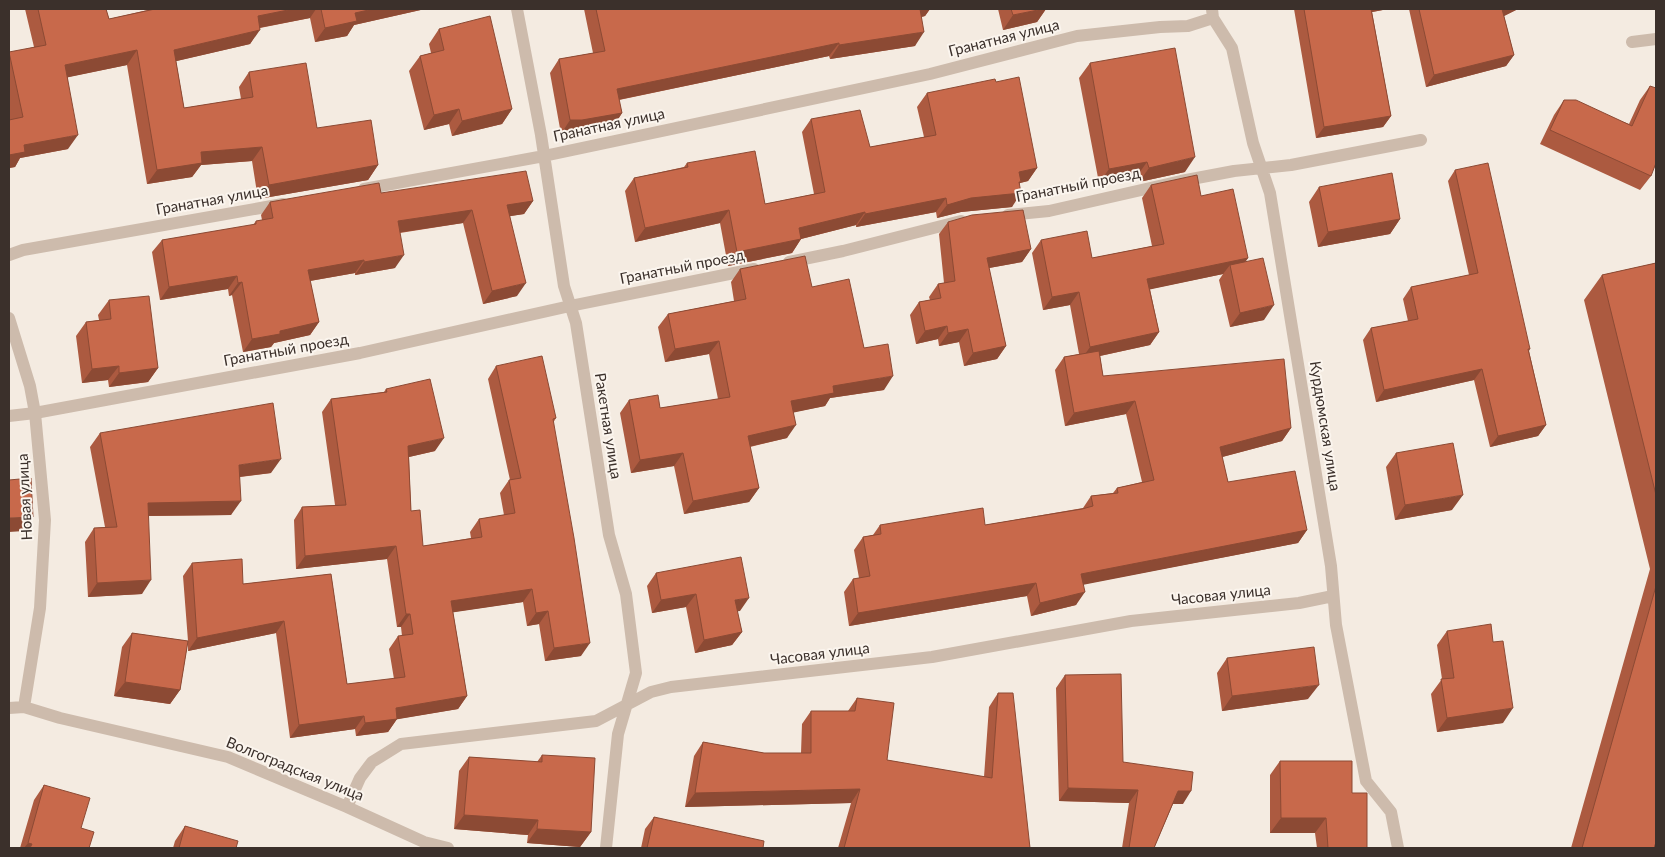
<svg xmlns="http://www.w3.org/2000/svg" width="1665" height="857" viewBox="0 0 1665 857" font-family="Lato,sans-serif">
<style>
.lines{fill:none;stroke-linecap:round;stroke-linejoin:round}
.street{stroke:#cdbbac;stroke-width:12}
.wall{fill:#ac5a40}
.shaded-wall{fill:#8c4a34}
.building{fill:#c8694b;stroke:#8c4a34}
.labels{text-anchor:middle;stroke-width:4;stroke-linejoin:round;paint-order:stroke}
.street-label{font-size:15px;fill:#3b302b;stroke:#fbf5ee}
</style>
<rect width="100%" height="100%" fill="#f4ebe1"/>
<g class="lines">
<path class="street" d="M517,9l24,126 23,151 12,37 33,212 17,59 10,79 -18,61 -12,114
M1212,9l1,9 19,30 21,95 17,50 61,373 5,59 30,156 25,31 7,36
M1632,42l24,-3
M364,189l180,-33 386,-82 147,-38 83,-9 28,-1 25,-8
M1008,215l41,-4 132,-30 53,-10 57,-6 130,-25
M9,255l14,-5 260,-46
M789,262l54,-11 118,-30
M9,318l21,68 5,27 10,107 -5,88 -16,99
M9,416l26,-3 325,-60 210,-47 184,-37
M9,708l15,-1 36,11 168,39 119,50 77,35 24,6
M347,807l13,-29 12,-16 29,-18 195,-23 55,-29 20,-5 261,-30 199,-36 168,-18 34,-7"/>
</g>
<path class="wall" d="M25,9h81l3,10 43,-10h273l-71,16 -7,11 -32,6 -5,-24 -50,10 -10,16 -74,17 8,47 57,-9 -2,-12 10,-15 68,56 61,37 -10,15 -110,19 -6,-38 -51,4 -9,12 -45,7 -20,-119 -59,12v72l-48,9 -5,9 -6,1v-48h1l-1,-6v-61l25,-6z
M584,9h346l-5,7 -3,1 -7,29 -85,13 -1,-3 -210,44 3,13 -9,14 -40,7h-12l-11,-61 9,-14 34,-6z
M998,9h48l-9,13 -34,8z
M1294,9h94l-16,3 19,104 -8,11 -67,11z
M1409,9h109l-14,7 10,39 -8,11 -80,21z
M439,29l73,80 -10,15 -50,12 -3,-12 -25,6 -15,-59 11,-15 11,-3 -2,-9z
M1090,63l95,109 -46,10 -2,-6 -38,7 -20,-105z
M996,82l41,86 -9,13 -8,2 -1,1 -7,23 -51,5 -24,6 -1,-6 -80,15v-2l-55,14 -9,14 -64,13 -8,-43 -85,19 -10,-51 9,-13 50,-11 3,-4 78,41 49,-10 -12,-62 9,-13 59,28 54,-10 -7,-30 10,-14z
M1650,86l1,90 -11,14 -100,-46 14,-29 10,-15 65,24 11,-24z
M1455,170l75,179 -1,2 17,74 -8,11 -48,11 -16,-67 -98,22 -13,-62 8,-12 37,-7 -5,-22 8,-12 58,-12 -21,-94z
M1151,185l50,11 47,62 -3,4 19,58 -34,7 -11,-47 4,-6 -73,15 9,43 -9,13 -50,11 3,20 188,52 -9,13 -60,16 6,25 79,48 -9,13 -214,41 -8,21 -45,11 -4,-20 -178,30 -5,-34 9,-13 6,-1 -5,-28 9,-13 10,-2 7,-10h105l98,-17 8,-12 22,-3 4,-5 25,-6 -16,-68 -61,12 -10,-56 9,-13 15,-3 -9,-49 -27,5 -11,-57 9,-13 51,18 60,-12 -10,-48z
M1319,187l81,32 -10,15 -72,13 -9,-45z
M381,193l152,8 -9,13 -14,2 7,80 -34,8 -20,-81 -63,10 -5,35 -40,7v-2l-45,8 9,41 -9,13 -36,8 -3,4 -28,5 -11,-57 -3,1 -1,-7 -68,11 -8,-48 10,-12 91,-15 3,-4 6,-1 -1,-5 9,-13z
M948,222l83,27 -9,13 -33,6 17,78 -9,13 -33,7 -5,-24 -20,4 -1,-7 -22,5 -6,-29 9,-13 11,-2 -1,-3 9,-13 6,-1 -5,-49z
M1656,263v579l-2,6h-83l79,-279 -66,-269 18,-25z
M740,269l72,18 52,61 20,42 -54,8 -5,8 -31,6 -7,26 -37,9 9,41 -10,14 -65,12 -10,-48 -43,7 -11,-60 9,-13 31,8 58,-9 -9,-45 -44,8 -7,-35 10,-13 66,-13 -3,-19z
M109,300l49,68 -10,14 -39,5 -1,-7 -26,3 -6,-47 10,-14 13,-2 -1,-5z
M496,366l60,52 -3,5 28,233 -36,5 -6,-37 -12,2 -4,-24 -70,10 14,84 -9,13 -61,10 -9,13 -32,4 -1,-7 -65,9 -14,-105 -88,18v-10l-8,49 -10,14 -56,-8 8,-49 10,-14 56,8 -5,-65 9,-13 51,21 88,-10 16,110 47,-5 -5,-30 9,-13h4l-1,-9h-4l-10,-68 -91,10 -2,-49 8,-13 33,-2 -13,-93 9,-13 53,-7 2,-3 49,62 -26,6 2,54 12,35 48,-8 -1,-6 9,-13 25,-4 -4,-22 9,-13h1l-22,-101z
M100,433l171,40 -31,4 -9,38 -83,1 -6,78 -54,3 -3,-55 9,-14 11,-1 -15,-80z
M1396,453l56,57 -57,10 -9,-53z
M656,573l84,38h-3l5,21 -10,13 -37,8 -9,-46 -34,6 -5,-27z
M1447,631l46,11 10,81 -66,9 -6,-38 11,-15 -5,-34z
M1227,658l81,41 -86,12 -5,-38z
M1065,675l58,87 60,42h-10l-19,44h-32l7,-45 -70,-2 -3,-113z
M998,693l32,155h-192l13,-45 -166,4 9,-51 9,-14 61,11h37l1,-29 9,-13h37l9,-13 30,62 97,17 5,-70z
M542,755l49,77 -11,15 -53,-4 1,-8 -74,-6 5,-58 10,-14 68,5z
M1280,761l72,32 15,48v7h-50l-2,-15h-45v-58z
M44,785l37,43 8,20h-69l14,-48z
M654,817l109,31h-122l4,-19z
M185,826l51,22h-63l2,-7z"/>
<path class="shaded-wall" d="M293,9h23l-6,9 -62,12 10,-14z
M373,9h52l-71,16 -7,11 -32,6 10,-14 30,-15z
M917,9h13l-5,7 -15,3z
M1043,9h3l-9,13 -34,8 10,-15z
M1366,9h22l-26,5z
M1502,9h16l-24,12z
M260,30l-10,14 -86,20 10,-14z
M924,32l-9,14 -85,13 9,-14z
M839,43l-10,13 -221,46 9,-13z
M137,50l-10,15 -72,15 10,-15z
M1514,55l-8,11 -80,21 8,-12z
M459,109l-10,15 -25,6 10,-15z
M512,109l-10,15 -50,12 10,-15z
M622,113l-9,14 -40,7h-12l9,-14z
M1391,116l-8,11 -67,11 8,-11z
M78,135l-10,14 -48,9 -5,9 -6,1v-13l15,-10z
M262,147l-10,14 -51,4 -9,12 -45,7 10,-14 44,-18z
M1195,157l-10,15 -46,10 10,-14z
M1147,162l-10,14 -38,7 10,-14z
M378,165l-10,15 -110,19 11,-14z
M1037,168l-9,13 -8,2 -7,11 8,-1 -9,14 -51,5 -24,6 10,-13 72,-33z
M946,198l-10,14 -80,15 9,-13z
M533,201l-9,13 -26,4 9,-13z
M472,210l-9,13 -74,11 9,-13z
M729,210l-9,13 -85,19 10,-14z
M865,212l-9,13 -67,17 10,-14z
M1400,219l-10,15 -72,13 10,-15z
M801,239l-9,14 -64,13 9,-14z
M1031,249l-9,13 -44,8 9,-12z
M404,255l-9,13 -40,7 9,-13z
M1248,258l-9,13 -9,-6 -7,9 -85,18 9,-13z
M364,260l-9,13 -57,10 10,-13z
M237,276l-9,13 -68,11 9,-13z
M242,282l-10,13 -3,1 9,-13z
M526,283l-9,13 -34,8 9,-13z
M1079,292l-9,13 -27,5 9,-13z
M1274,305l-10,15 -34,7 10,-14z
M319,322l-9,13 -36,8 -3,4 -28,5 9,-13 28,-8z
M947,326l-9,13 -22,5 9,-13z
M968,329l-9,13 -20,4 9,-13z
M1159,332l-9,13 -69,15 9,-13z
M719,341l-10,13 -44,8 10,-13z
M1006,346l-9,13 -33,7 9,-13z
M119,366l-11,14 -26,3 10,-14z
M158,368l-10,14 -39,5 10,-14z
M1482,369l-8,11 -98,22 8,-12z
M893,376l-9,14 -54,8 -5,8 -43,9 9,-14 42,-15z
M1135,401l-9,13 -61,12 9,-13z
M796,425l-9,13 -48,11 9,-13z
M1546,425l-8,11 -48,11 8,-11z
M1291,428l-9,13 -71,19 9,-13z
M444,438l-9,13 -35,8 8,-13z
M683,453l-9,13 -43,7 9,-13z
M281,459l-10,14 -41,5 9,-13z
M759,488l-10,14 -65,12 9,-13z
M1463,495l-11,15 -57,10 10,-15z
M241,501l-10,14 -93,1 10,-13z
M33,517l-9,14 -15,1v-14z
M1307,530l-9,13 -226,44 9,-13z
M396,546l-9,13 -91,10 9,-13z
M151,580l-9,14 -54,3 9,-14z
M1036,583l-9,13 -178,30 9,-13z
M532,589l-9,13 -81,12 9,-13z
M1085,592l-9,13 -45,11 9,-13z
M696,594l-10,13 -34,6 9,-13z
M749,598l-9,13 -14,2 9,-13z
M548,611l-9,13 -12,2 9,-13z
M406,614h4l-9,13h-4z
M284,621l-8,12 -88,18 9,-13z
M742,632l-10,13 -37,8 9,-13z
M590,643l-9,13 -36,5 9,-13z
M125,682l55,8 -10,14 -56,-8z
M1319,685l-11,14 -86,12 10,-15z
M467,696l-9,13 -65,11 4,-1 -9,13 -32,4 9,-13 31,-15z
M1513,708l-10,15 -66,9 10,-14z
M364,716l-9,13 -65,9 9,-13z
M1068,788l70,2 -9,13 -70,-2z
M860,789l-9,14 -166,4 10,-14z
M1178,791h13l-8,13h-14z
M464,815l74,5 -10,15 -74,-6z
M1281,818h45l-11,15h-45z
M537,829l54,3 -11,15 -53,-4z
M28,843l4,1 -3,4h-5z"/>
<path class="building" d="M38,9h68l3,10 46,-10h138l-35,7 2,14 -86,20 10,58 69,-11 -4,-25 57,-9 11,65 54,-8 7,45 -109,20 -7,-38 -61,5 1,11 -45,7 -20,-120 -72,15 13,70 -54,10 1,7 -16,3v-35l14,-3 -14,-65 37,-7z
M321,9h52l-18,4 2,8 -32,7z
M596,9h324l4,23 -85,13v-2l-222,46 5,24 -40,7h-12l-11,-61 46,-8z
M1011,9h32l-30,6z
M1304,9h67l20,107 -67,11z
M1419,9h85h-2l12,46 -80,20z
M490,16l22,93 -50,12 -3,-12 -25,6 -14,-59 24,-6 -5,-21z
M1175,48l20,109 -46,11 -2,-6 -38,7 -19,-106z
M1019,77l18,91 -18,4 2,10h-2l2,11 -50,5 -24,7 -1,-7 -81,16v-2l-66,16 2,11 -64,13 -8,-42 -84,18 -11,-50 54,-11 -1,-4 68,-12 10,53 60,-12 -14,-73 49,-9 10,37 66,-12 -9,-42 68,-14 1,3z
M1650,86l6,2v75l-5,13 -101,-46 14,-30h12l56,26z
M1488,163l42,186h-2l18,76 -48,11 -16,-67 -98,21 -13,-62 47,-9 -7,-32 67,-14 -23,-103z
M526,171l7,30 -26,4 19,78 -34,8 -20,-81 -74,11 6,34 -40,7v-2l-56,10 11,52 -39,9v3l-28,5 -10,-57 -4,1 -1,-7 -68,11 -7,-47 94,-16v-3l17,-3 -3,-16 109,-19 2,10z
M1392,173l8,46 -72,13 -9,-45z
M1197,175l4,21 32,-7 15,69 -101,21 12,53 -69,15 -11,-55 -27,5 -11,-57 46,-9 5,27 72,-14 -13,-59z
M1023,210l8,39 -44,9 19,88 -33,7 -5,-24 -20,4 -1,-7 -22,5 -6,-29 22,-4 -3,-14 17,-3 -7,-59 24,-7z
M805,256l7,31 37,-8 15,69 24,-4 5,32 -60,10 1,7 -43,8 5,24 -48,11 11,52 -66,13 -10,-48 -43,7 -11,-60 29,-5 2,13 70,-11 -11,-56 -44,8 -7,-35 78,-15 -6,-30z
M1263,258l11,47 -34,8 -10,-48z
M1656,263v232l-54,-220z
M149,296l9,72 -39,5v-7l-27,3 -6,-47 25,-3 -2,-19z
M1099,351l4,25 181,-17 7,69 -71,19 8,35 67,-11 12,59 -226,44 4,18 -45,11 -4,-20 -178,30 -5,-34 17,-3 -7,-39 18,-3 -1,-9 103,-17 2,17 97,-16 11,-3 -2,-10 27,-3 -1,-5 37,-8 -19,-79 -61,12 -10,-56z
M542,356l14,62 -3,1 21,119 16,105 -36,5 -6,-37 -12,2 -4,-24 -81,12 16,95 -71,12 1,11 -32,4 -1,-7 -65,9 -15,-104 -87,17 -5,-75 50,-4 1,25 88,-10 16,110 58,-7 -7,-41 15,-2 -3,-20h-4l-10,-68 -91,10 -3,-49 44,-2 -15,-106 56,-7 -1,-3 44,-10 14,59 -36,8 3,65 9,-1 3,36 59,-9 -3,-18 36,-6 -6,-33 12,-2 -25,-112z
M273,403l8,56 -42,6 2,36 -93,2 3,77 -54,3 -3,-55 23,-1 -17,-94z
M1453,443l10,52 -58,10 -9,-52z
M31,478l2,39 -24,1v-38z
M741,557l8,41 -14,2 7,32 -38,8 -8,-46 -35,6 -5,-27z
M1656,586v256l-2,6h-72z
M1491,624l2,18 10,-1 10,67 -66,10 -6,-39 13,-1 -7,-47z
M132,633l56,8 -8,49 -55,-8z
M1314,647l5,38 -87,11 -5,-38z
M1121,674l2,88 70,10 -2,19h-13l-24,57h-25l9,-58 -70,-2 -3,-113z
M998,693h15l17,155h-186l16,-59 -165,4 8,-51 61,11h47v-42h44l2,-13 37,5 -7,57 105,18z
M542,755l53,3 -4,74 -54,-3 1,-9 -74,-5 5,-58 73,5z
M1280,761h72v32h15v55h-39l-2,-30h-45z
M44,785l46,13 -9,30 13,4 -5,16h-59l2,-4 -4,-1z
M654,817l110,24 -1,7h-116z
M185,826l53,15 -2,7h-57z"/>
<g class="labels">
<g class="street-label">
<text transform="translate(1004 38) rotate(-14)" y="5">Гранатная улица</text>
<text transform="translate(609 125) rotate(-12)" y="5">Гранатная улица</text>
<text transform="translate(1078 185) rotate(-11)" y="5">Гранатный проезд</text>
<text transform="translate(212 200) rotate(-10)" y="5">Гранатная улица</text>
<text transform="translate(682 267) rotate(-11)" y="5">Гранатный проезд</text>
<text transform="translate(286 350) rotate(-10)" y="5">Гранатный проезд</text>
<text transform="translate(608 426) rotate(81)" y="5">Ракетная улица</text>
<text transform="translate(1325 426) rotate(81)" y="5">Курдюмская улица</text>
<text transform="translate(25 497) rotate(-93)" y="5">Новая улица</text>
<text transform="translate(1221 595) rotate(-6)" y="5">Часовая улица</text>
<text transform="translate(820 654) rotate(-7)" y="5">Часовая улица</text>
<text transform="translate(295 769) rotate(22)" y="5">Волгоградская улица</text>
</g>
</g>
<rect width="1665" height="857" fill="none" stroke="#3b302b" stroke-width="20"/>
</svg>
